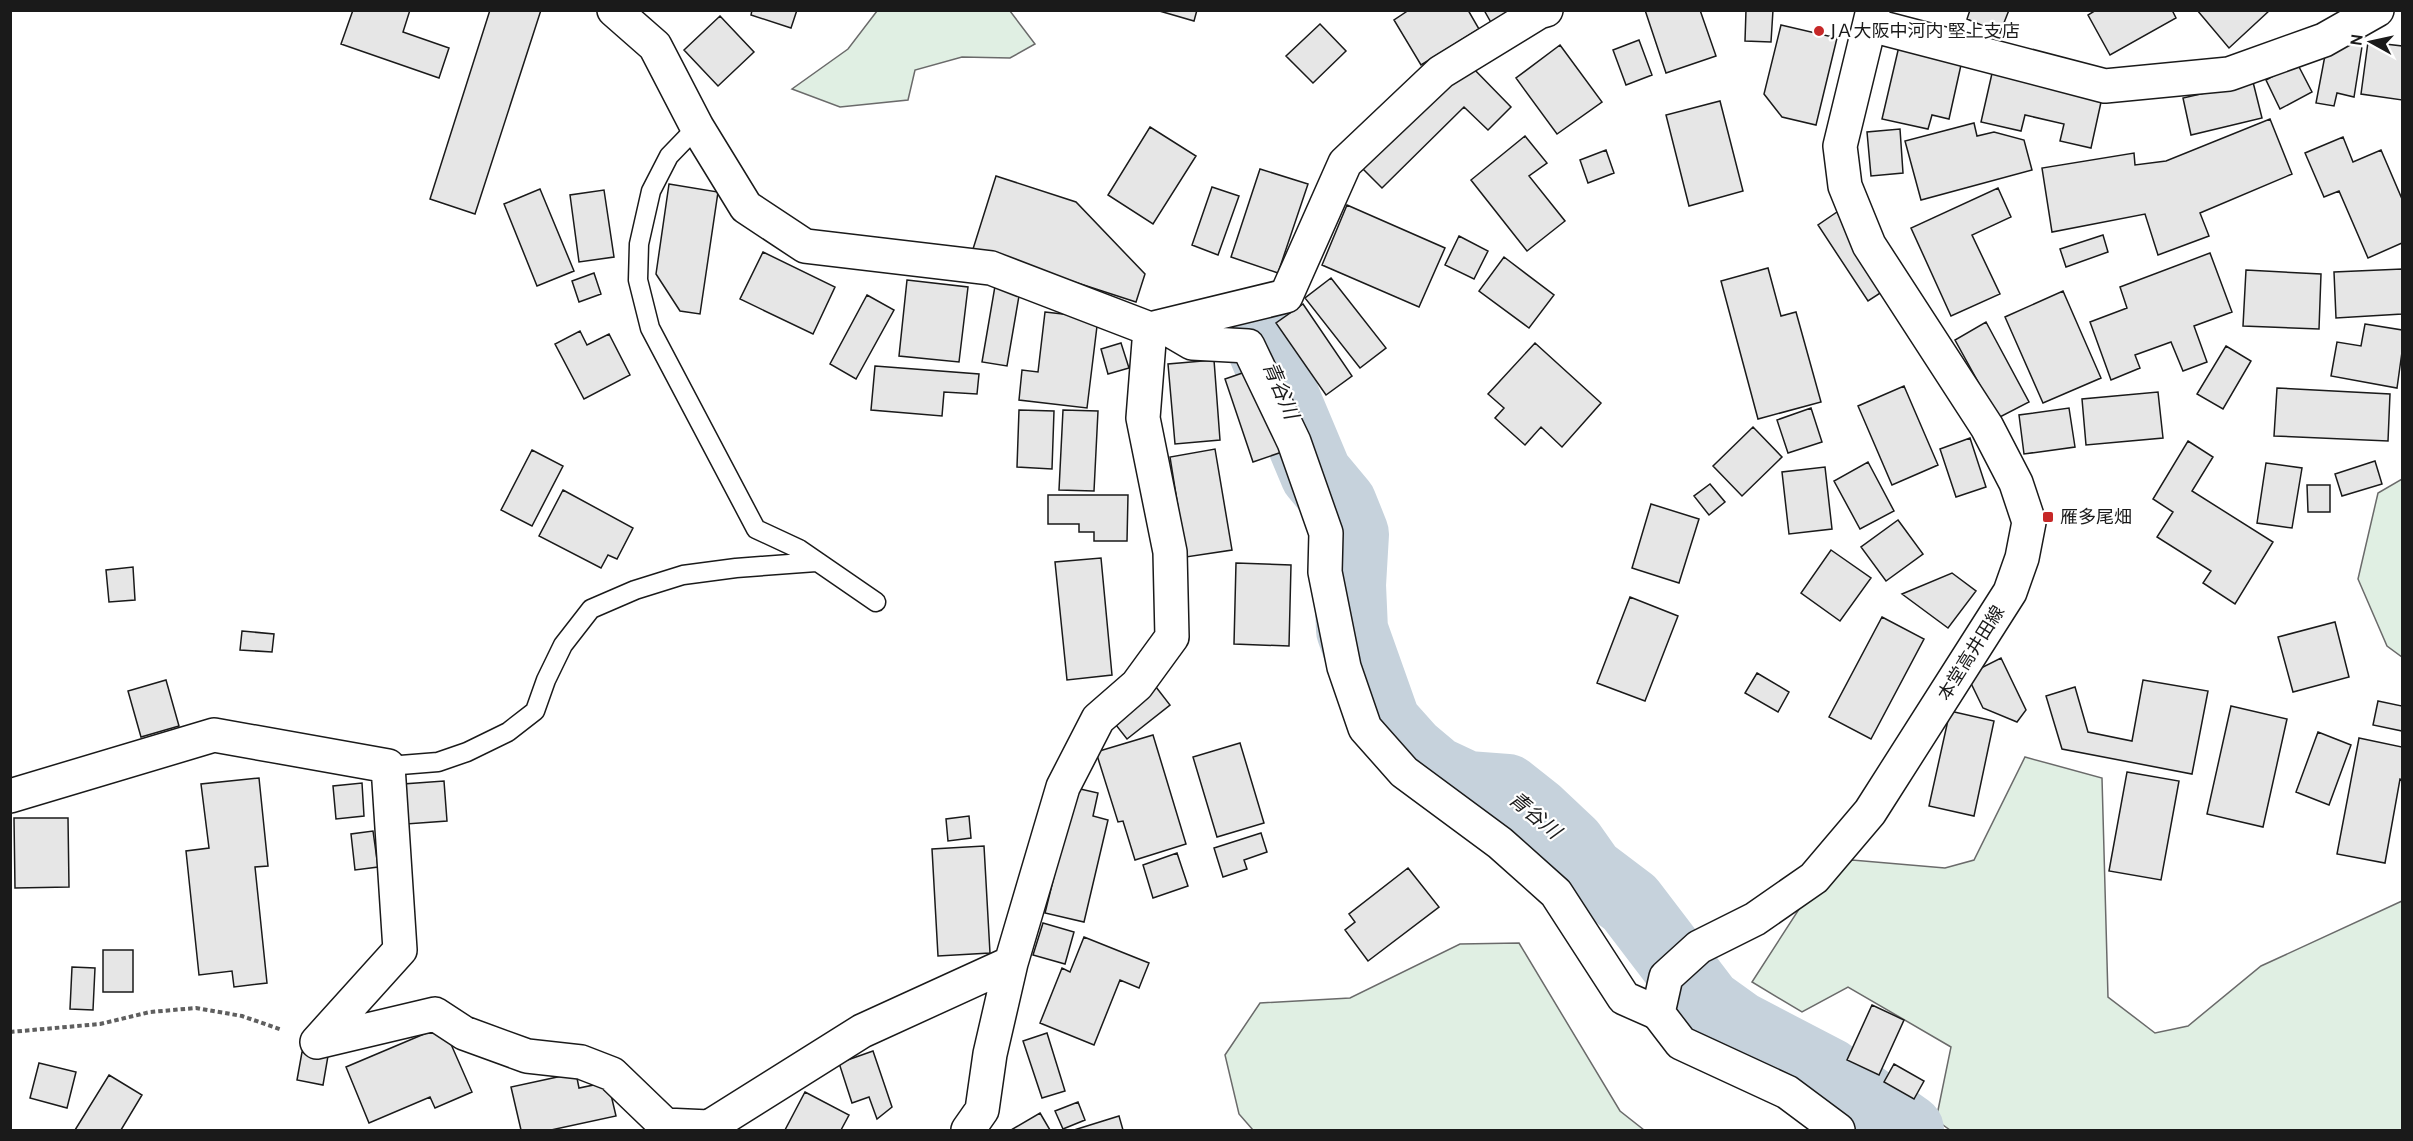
<svg xmlns="http://www.w3.org/2000/svg" width="2413" height="1141" viewBox="0 0 2413 1141" font-family="Cabin,'Noto Sans JP',sans-serif">
<style>
.green{fill:#e0efe3;stroke:#6a6a6a;stroke-width:1.5}
.lines{fill:none;stroke-linecap:round;stroke-linejoin:round}
.river{stroke:#c6d2dc;stroke-width:72}
.building{fill:#e6e6e6;stroke:#1a1a1a;stroke-width:1.5}
.lane-casing{stroke:#1a1a1a;stroke-width:21}
.street-casing{stroke:#1a1a1a;stroke-width:36}
.secondary-casing{stroke:#1a1a1a;stroke-width:36}
.path{stroke:#5f5f5f;stroke-width:4;stroke-dasharray:4.5 3;stroke-linecap:butt}
.lane{stroke:#fff;stroke-width:18}
.street{stroke:#fff;stroke-width:33}
.secondary{stroke:#fff;stroke-width:33}
.poi-dot{fill:#c62828;stroke:#fff;stroke-width:2}
.labels{text-anchor:middle;stroke-width:4.5;stroke-linejoin:round;paint-order:stroke}
.poi-label{font-size:18px;fill:#1a1a1a;stroke:#fff;text-anchor:start}
.street-label{font-size:18px;fill:#1a1a1a;stroke:#fff}
.water-label{font-size:20px;font-style:italic;fill:#1a1a1a;stroke:#fff}
</style>
<rect width="100%" height="100%" fill="#fff"/>
<path class="green" d="M877,11h133l25,33 -25,14 -48,-1 -47,13 -7,30 -68,7 -48,-18 56,-40z
M2402,479v178l-15,-11 -29,-67 20,-86z
M2025,757l77,21 6,219 47,36 33,-7 73,-60 141,-65v229h-452l-14,-10 15,-73 -103,-60 -46,25 -50,-30 71,-110 29,-12 93,8 29,-8z
M1519,943l101,168 24,19h-391l-14,-16 -14,-59 35,-52 90,-5 110,-54z"/>
<g class="lines">
<path class="river" d="M1256,331l60,143 25,30 12,30 -3,51 2,45 33,93 25,28 25,21 32,15 40,3 29,23 34,32 19,27 41,31 77,101 32,23 90,47 79,56"/>
</g>
<path class="building" d="M353,10h57l-7,22 46,16 -10,30 -98,-34z
M490,10h51l-66,204 -45,-15z
M752,10h45l-6,18 -40,-13z
M1156,10h41l-3,11z
M1409,10h59l11,19 -58,36 -27,-45z
M1484,10h36l-27,16z
M1645,10h55l16,46 -50,17z
M1746,10h27l-2,32 -26,-1z
M1970,10h39l-9,23 -33,-14z
M2096,10h76l4,8 -66,37 -22,-40z
M2197,10h73l-41,38z
M720,16l34,36 -36,34 -34,-36z
M1320,24l26,27 -33,32 -27,-27z
M1781,25l56,13 -21,87 -34,-8 -18,-23z
M2340,36l23,4 -9,57 -17,-4 -3,13 -18,-3 10,-53z
M1639,40l13,35 -26,10 -13,-35z
M1900,42l63,14 -14,63 -17,-4 -4,14 -46,-10z
M2368,42l34,4v54l-41,-6z
M1560,45l42,57 -45,32 -41,-56z
M2297,63l15,29 -32,17 -14,-29z
M1469,64l42,43 -23,23 -24,-23 -82,81 -20,-20z
M1993,69l110,24 -12,55 -31,-7 4,-17 -39,-9 -4,16 -40,-9z
M2253,82l9,36 -71,17 -8,-37z
M1720,101l23,90 -54,15 -23,-91z
M2270,119l22,55 -92,39 9,23 -51,19 -13,-41 -93,18 -10,-64 92,-15 1,12 31,-4z
M1974,123l3,13 17,-4 30,8 8,30 -111,30 -16,-59z
M1150,127l46,29 -43,68 -45,-29z
M1900,129l3,44 -32,3 -4,-44z
M1525,136l22,27 -18,13 36,45 -38,30 -56,-71z
M2343,137l10,25 28,-12 21,49v44l-34,15 -29,-67 -15,6 -19,-44z
M1606,150l8,23 -26,10 -8,-23z
M1260,169l48,15 -30,89 -47,-16z
M996,176l80,26 69,72 -9,28 -163,-53z
M669,184l49,8 -18,122 -20,-3 -24,-37z
M1212,187l27,9 -21,59 -26,-10z
M1998,188l13,29 -39,18 28,59 -49,22 -40,-88z
M540,189l34,82 -37,15 -33,-82z
M604,190l10,67 -35,5 -9,-67z
M1347,205l98,43 -26,59 -97,-42z
M1837,212l51,76 -20,13 -50,-76z
M2103,235l5,17 -42,15 -6,-18z
M1459,236l29,15 -14,28 -29,-14z
M763,252l72,35 -22,47 -73,-35z
M2210,253l22,59 -38,14 13,36 -24,9 -12,-29 -36,13 5,13 -29,12 -21,-58 37,-14 -7,-21z
M1504,257l50,38 -25,33 -50,-37z
M1768,268l13,48 15,-4 25,90 -63,17 -37,-138z
M2402,269v45l-66,4 -2,-46z
M2246,270l75,4 -2,55 -76,-3z
M594,273l7,21 -22,8 -7,-21z
M1331,278l55,70 -26,20 -55,-70z
M907,280l61,7 -9,75 -60,-6z
M995,286l25,4 -13,76 -25,-4z
M2063,291l38,87 -58,25 -38,-86z
M867,295l27,15 -38,69 -26,-15z
M1303,304l49,72 -26,19 -50,-72z
M1045,312l53,6 -11,90 -68,-8 3,-30 16,2z
M1986,322l43,80 -31,16 -43,-78z
M2365,324l37,6v22l-5,36 -66,-12 6,-34 24,4z
M580,331l7,14 22,-11 21,41 -46,24 -29,-55z
M1121,343l8,25 -21,6 -7,-25z
M1535,343l66,60 -39,44 -21,-20 -16,18 -30,-27 9,-10 -16,-14z
M2226,346l25,15 -28,48 -26,-15z
M1214,360l6,80 -45,4 -7,-80z
M875,366l104,8 -2,20 -33,-2 -2,24 -71,-6z
M1254,369l28,83 -29,10 -28,-83z
M1904,386l34,79 -46,20 -34,-79z
M2277,388l113,6 -2,47 -114,-5z
M2158,392l5,46 -77,7 -4,-46z
M1811,408l11,34 -34,11 -11,-33z
M2069,408l6,39 -51,7 -5,-39z
M1019,410l35,1 -2,58 -35,-2z
M1063,410l35,1 -4,80 -35,-1z
M1753,427l29,30 -40,39 -29,-30z
M1970,438l16,49 -30,10 -16,-48z
M2188,441l25,16 -21,34 81,51 -38,62 -32,-21 8,-12 -54,-34 16,-25 -20,-13z
M1215,449l17,101 -46,7 -16,-100z
M532,450l31,16 -31,60 -31,-16z
M2375,461l7,23 -40,12 -7,-22z
M1868,462l26,49 -34,18 -26,-48z
M2266,463l36,5 -10,60 -35,-5z
M1825,467l7,62 -43,5 -7,-62z
M1710,484l15,18 -16,13 -15,-19z
M2307,485h23v27h-22z
M563,490l70,38 -16,31 -9,-4 -7,13 -62,-32z
M1048,495h80l-1,46h-33v-9h-15v-8h-31z
M1651,504l48,15 -20,64 -47,-15z
M1898,520l25,34 -37,27 -25,-34z
M1831,550l40,28 -31,43 -39,-28z
M1101,558l11,117 -45,5 -12,-118z
M1236,563l55,2 -2,81 -55,-2z
M133,567l2,33 -26,2 -3,-32z
M1952,573l24,18 -28,37 -46,-34z
M1630,597l48,19 -33,85 -48,-18z
M1882,617l42,22 -53,100 -42,-22z
M2335,622l14,55 -56,15 -15,-55z
M242,631l32,3 -2,18 -32,-2z
M2001,658l25,52 -9,12 -34,-14 -16,-33z
M1757,673l32,19 -11,20 -33,-19z
M166,680l13,46 -38,11 -13,-46z
M2143,680l65,11 -16,83 -130,-25 -16,-53 29,-9 13,45 44,9z
M1156,687l14,18 -43,34 -15,-19z
M2378,701l24,5v25l-29,-6z
M2231,706l56,13 -24,108 -56,-13z
M1950,711l44,10 -20,95 -45,-10z
M2318,732l33,13 -22,60 -33,-13z
M1153,735l33,109 -51,16 -12,-39 -5,1 -22,-70z
M2359,738l43,9v33l-2,-1 -15,84 -48,-9z
M1240,743l24,80 -47,14 -24,-80z
M2127,772l52,9 -18,99 -52,-9z
M259,778l9,88 -13,1 12,116 -33,4 -2,-16 -33,4 -13,-124 23,-3 -8,-64z
M444,781l3,40 -41,3 -3,-40z
M362,783l2,33 -28,3 -3,-33z
M1076,788l22,5 -5,23 15,4 -24,102 -39,-9z
M969,816l2,22 -23,3 -2,-22z
M14,818h54l1,69 -54,1z
M373,831l5,36 -23,3 -4,-36z
M1261,833l6,19 -23,8 3,9 -24,8 -9,-29z
M984,846l6,107 -52,3 -6,-107z
M1177,853l11,33 -35,12 -10,-33z
M1408,868l31,39 -71,54 -23,-31 10,-8 -6,-8z
M1043,923l31,9 -9,32 -32,-9z
M1084,937l65,26 -10,25 -19,-8 -26,65 -54,-22 22,-55 8,4z
M103,950h30v42h-30z
M72,967l23,1 -2,42 -23,-1z
M1872,1005l32,15 -25,55 -32,-15z
M443,1026l29,66 -37,16 -5,-11 -61,26 -23,-56z
M1047,1033l18,58 -23,7 -19,-57z
M873,1051l19,56 -15,12 -8,-22 -17,6 -13,-40z
M302,1052l26,4 -5,29 -26,-5z
M39,1063l37,9 -9,36 -37,-10z
M1894,1064l30,17 -10,18 -30,-17z
M576,1073l3,15 29,-6 8,34 -65,14h-30l-10,-43z
M109,1075l33,20 -21,35h-46z
M805,1092l44,23 -8,15h-56z
M1078,1102l7,18 -22,9 -8,-18z
M1040,1113l10,17h-39z
M1119,1116l4,14h-49z"/>
<g class="lines">
<g class="lane-casing">
<path id="lane" d="M697,127l-28,29 -18,35 -12,53 -1,36 12,48 106,201 43,20 77,53
M388,766l50,-4 29,-10 41,-20 27,-21 11,-31 17,-35 28,-36 44,-19 48,-15 53,-7 80,-6"/>
</g>
<g class="street-casing">
<path id="street" d="M614,10l41,36 42,81 49,80 59,39 186,22 159,61 136,-33 59,-133 96,-91 98,-60 7,-2
M1871,25l234,61 124,-12 95,-34 53,-30
M1163,326l29,17 56,3 46,96 32,91 -1,39 19,95 21,61 39,44 96,71 56,50 68,105 34,15
M10,796l204,-61 174,31 12,184 -83,92 118,-28 29,19 63,23 54,6 31,12 53,51 44,2 153,-96 149,-68
M968,1130l14,-20 8,-56 21,-91 52,-176 35,-68 39,-34 35,-48 -2,-85 -27,-134 7,-89"/>
</g>
<g class="secondary-casing">
<path id="secondary" d="M1838,1130l-51,-38 -106,-49 -23,-30 8,-36 33,-30 56,-28 59,-41 56,-66 140,-220 12,-34 7,-36 -13,-39 -29,-56 -118,-182 -24,-59 -5,-40 33,-136"/>
</g>
<path class="path" d="M10,1032l90,-8 50,-12 46,-4 46,8 40,14"/>
<use href="#lane" class="lane"/>
<use href="#street" class="street"/>
<use href="#secondary" class="secondary"/>
</g>
<g class="poi-dot">
<circle cx="1819" cy="31" r="6"/>
<rect x="2042" y="511" width="12" height="12" rx="3"/>
</g>
<g class="labels">
<g class="poi-label">
<text x="1831" y="37">JＡ大阪中河内 堅上支店</text>
<text x="2060" y="523">雁多尾畑</text>
</g>
<g class="street-label">
<text transform="translate(1971 653) rotate(-58)" y="6">本堂高井田線</text>
</g>
<g class="water-label">
<text transform="translate(1281 390) rotate(67)" y="7">青谷川</text>
<text transform="translate(1535 815) rotate(40)" y="7">青谷川</text>
</g>
</g>
<rect width="2413" height="1141" fill="none" stroke="#1a1a1a" stroke-width="24"/>
<g transform="translate(2371 42) rotate(278)" stroke="#ffffff" stroke-width="4.5" paint-order="stroke">
<path d="M0-4.5L10 22L0 15L-10 22Z" fill="#1a1a1a"/>
<text y="-9" font-size="16" font-weight="bold" text-anchor="middle" fill="#1a1a1a">N</text>
</g>
</svg>
